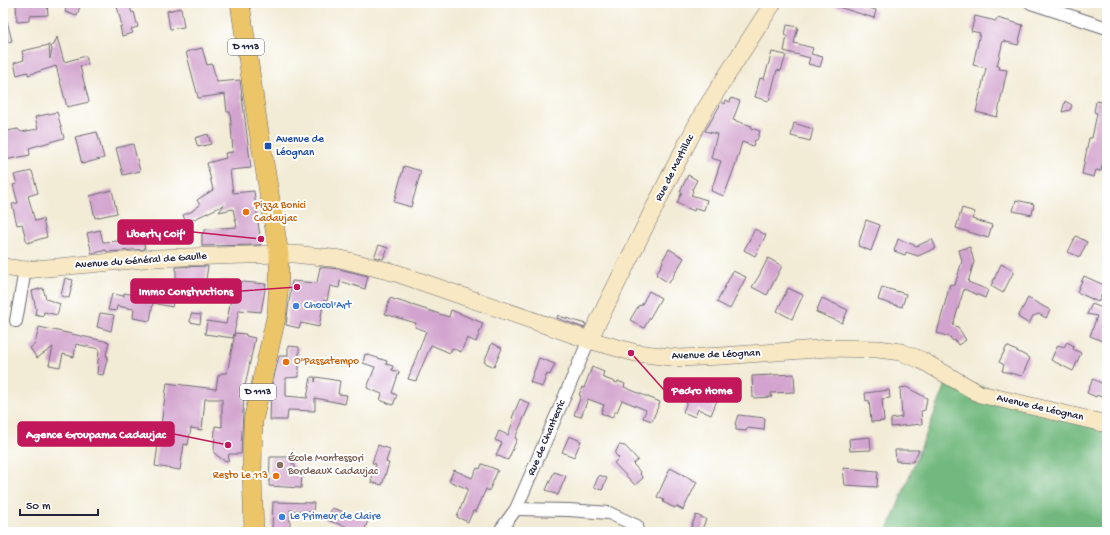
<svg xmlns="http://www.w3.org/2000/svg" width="1110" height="535" font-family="'Gochi Hand',sans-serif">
<rect width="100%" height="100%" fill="#fff"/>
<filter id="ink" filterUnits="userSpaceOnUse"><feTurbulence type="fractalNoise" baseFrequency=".025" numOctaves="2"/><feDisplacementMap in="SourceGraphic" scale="8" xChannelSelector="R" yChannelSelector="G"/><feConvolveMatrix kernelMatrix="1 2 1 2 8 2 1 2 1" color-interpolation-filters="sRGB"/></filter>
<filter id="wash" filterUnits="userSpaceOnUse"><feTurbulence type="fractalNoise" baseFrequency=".012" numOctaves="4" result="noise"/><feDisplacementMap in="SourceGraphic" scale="16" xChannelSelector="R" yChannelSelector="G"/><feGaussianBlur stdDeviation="0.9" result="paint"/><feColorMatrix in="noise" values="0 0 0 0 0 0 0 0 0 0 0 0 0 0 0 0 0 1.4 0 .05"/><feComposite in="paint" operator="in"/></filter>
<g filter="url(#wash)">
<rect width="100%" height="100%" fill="#f2ebd5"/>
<polygon fill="#73b97f" stroke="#4a6e5d" points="949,377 1107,424 1107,532 887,532"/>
<g id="blocks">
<g fill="#d2a3ce">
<polygon points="16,3 47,3 48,15 29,16 29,21 17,22"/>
<polygon points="68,3 81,3 77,16 65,12"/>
<polygon points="126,3 129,3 132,13 134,12 138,27 131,29 133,33 122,36 120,26 122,26 117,6"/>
<polygon points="833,3 860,3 859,5 876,10 874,18 832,5"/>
<polygon points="181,8 184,27 170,29 167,11"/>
<polygon points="975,16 996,21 997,18 1023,25 1018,45 1003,41 997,66 1000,66 999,69 1007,70 997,117 976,112 986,68 973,65 980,33 971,31"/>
<polygon points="6,17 12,41 3,43 3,18"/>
<polygon points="787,25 798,27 794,43 813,48 811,54 823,57 820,67 808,64 810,58 784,51 787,36 785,35"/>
<polygon points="57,37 64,62 86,56 88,64 80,66 89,102 67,107 56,66 28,75 28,72 17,75 14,63 24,60 22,51 49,45 50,59 52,50 51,46 54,45"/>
<polygon points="202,48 207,65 212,64 217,82 240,80 251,168 230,170 233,193 254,191 261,245 202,246 202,234 206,229 237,227 233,209 219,212 224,205 186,223 183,215 193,211 193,210 200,205 197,200 213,190 207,163 226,158 225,153 233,152 230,112 227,112 225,94 198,98 197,93 186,52"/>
<polygon points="772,52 786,55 781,71 777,70 769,101 755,97 760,78 764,79"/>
<polygon points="731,98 740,101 733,120 752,126 751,128 760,131 757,140 755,140 753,146 742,142 736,163 724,196 711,191 721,161 711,158 717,134 705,131 722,102 725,104 726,100 730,102"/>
<polygon points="1065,101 1072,105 1070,110 1062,112"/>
<polygon points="1096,101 1107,103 1107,142 1101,171 1096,170 1094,177 1082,174 1089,138 1092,138 1097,113 1094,112"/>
<polygon points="57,112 64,138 29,148 30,155 5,160 3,149 3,136 5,136 7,131 18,129 21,132 38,129 35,117"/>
<polygon points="794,123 813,129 810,141 791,136"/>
<polygon points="97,132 104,158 82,164 75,137"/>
<polygon points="208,134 211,144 198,147 195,138"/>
<polygon points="133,144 140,171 123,175 116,148"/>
<polygon points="404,166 421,171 411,207 394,202"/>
<polygon points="32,171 38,193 28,196 35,221 43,219 47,237 27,243 22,224 17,225 12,204 18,203 13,185 17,184 14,175"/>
<polygon points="688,175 697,180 692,190 693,191 691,195 707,200 704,210 695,208 694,211 677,203 682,192 680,192"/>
<polygon points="112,190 117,213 95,218 90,196"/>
<polygon points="1016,200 1034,204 1032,215 1013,211"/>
<polygon points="962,208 975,212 972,219 992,225 988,238 956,228"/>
<polygon points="866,220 880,225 871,251 858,246"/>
<polygon points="119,224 126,224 127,241 144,240 145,249 107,252 106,250 92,254 87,233 100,230 103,242 119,241"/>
<polygon points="755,229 766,235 755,256 744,250"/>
<polygon points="1076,236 1087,242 1080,257 1068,252"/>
<polygon points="898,239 917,246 932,239 936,248 918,256 906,252 905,255 894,251"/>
<polygon points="379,245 388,248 383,259 374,257"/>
<polygon points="970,247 974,262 968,282 988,290 985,298 964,289 953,325 958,327 966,340 958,345 955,340 953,341 950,337 937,333 950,284 955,285 962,261 959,250"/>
<polygon points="669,249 684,258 669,283 656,275 663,262 662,261"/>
<polygon points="768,258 782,266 767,295 752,287 759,276"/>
<polygon points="1001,264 1013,270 1013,273 1003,293 991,286"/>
<polygon points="208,266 203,299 195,298 197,288 176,287 176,267"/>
<polygon points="320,267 339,269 368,276 365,289 340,281 339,288 330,286 327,301 324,300 319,327 301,323 299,328 286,325 292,281 317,283"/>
<polygon points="733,271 746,277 730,309 717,302"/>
<polygon points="1084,276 1106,286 1098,302 1077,292"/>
<polygon points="65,278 73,280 69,298 61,296"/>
<polygon points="220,280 266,284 261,312 239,310 233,338 205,334 207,321 226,324 231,300 219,299"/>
<polygon points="882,287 906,294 902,307 878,300"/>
<polygon points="43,288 46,299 60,304 57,315 44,312 43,316 35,314 36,309 32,291"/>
<polygon points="788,288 803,295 792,319 777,311"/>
<polygon points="141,289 175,294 172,307 153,303 150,321 133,318 134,309 117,306 116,311 108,310 112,294 124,296 124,293 136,295 137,293 140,293"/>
<polygon points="649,291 661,298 644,328 630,320 639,305 641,306"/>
<polygon points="390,298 449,317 451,310 483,323 476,342 467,338 461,352 452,348 450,353 431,345 416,381 408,379 426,331 415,327 416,323 385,314"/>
<polygon points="822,298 848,310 842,323 816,312"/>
<polygon points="1028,298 1050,310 1046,318 1039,314 1033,316 1029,324 1018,317"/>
<polygon points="1092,304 1107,310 1107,343 1090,336 1097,316 1087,314"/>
<polygon points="100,313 114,315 111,331 97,327"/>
<polygon points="191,314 201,315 200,324 190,322"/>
<polygon points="558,315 562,317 586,324 584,328 557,318"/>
<polygon points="39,327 109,342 106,356 108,356 103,375 97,374 99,349 76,344 74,357 63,354 60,367 49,365 53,347 37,358 30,348 35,344"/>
<polygon points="235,333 246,334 246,336 255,338 244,391 241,454 229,454 228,461 223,460 214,453 215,426 222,427 222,399 205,399 202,430 191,428 188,445 184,444 180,470 155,466 167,383 216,389 218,376 222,373 227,373"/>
<polygon points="1067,342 1074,346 1073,349 1081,353 1073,371 1051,360 1058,345 1064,347"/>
<polygon points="492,343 502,348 494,367 484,362"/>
<polygon points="288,346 299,347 299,377 286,378 286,396 307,398 311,377 315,377 315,382 316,377 340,381 338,394 347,395 345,404 315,398 315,411 288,410 287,420 270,420 271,390 279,356 288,356"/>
<polygon points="1007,346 1030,358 1022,376 1002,371 1004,365 999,362"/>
<polygon points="365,354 387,361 386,364 393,366 392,370 399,372 392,393 397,395 393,405 380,400 382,394 367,388 375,367 363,363"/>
<polygon points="539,358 555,364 550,375 547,374 542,387 530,382"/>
<polygon points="592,367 604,372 602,377 617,383 618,381 625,384 624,387 660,402 652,421 643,418 646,410 622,400 617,412 615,412 612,418 601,413 604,405 588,399 581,417 574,415 581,396 579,395 582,387 584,388"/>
<polygon points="794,374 795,392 771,393 772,397 753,398 752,376"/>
<polygon points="1093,379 1107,386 1107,400 1097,395 1096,397 1087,393"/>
<polygon points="906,387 927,398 925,410 921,411 922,424 891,427 891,419 902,417 900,388"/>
<polygon points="889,390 890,398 882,399 884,421 871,422 869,400 866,401 865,393"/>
<polygon points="691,393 708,400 710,395 718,398 711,415 698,409 695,417 683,412"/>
<polygon points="520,399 530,404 515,438 517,439 508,460 496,455 502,443 495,440 499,431 508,435 514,419 512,418"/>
<polygon points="738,415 765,418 764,430 747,428 746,431 736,430 736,425 735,424"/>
<polygon points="569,436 581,441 574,457 562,452"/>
<polygon points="870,437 871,450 850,451 849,439"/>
<polygon points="378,445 390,449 386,462 389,463 382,485 371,482 376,464 372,463"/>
<polygon points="619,445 625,446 638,460 633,464 641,473 640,474 643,478 635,485 614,463 619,458 615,454"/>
<polygon points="895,450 919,450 913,462 896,461"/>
<polygon points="270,457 292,457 292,464 295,465 295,472 302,473 301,488 269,486"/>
<polygon points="482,464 498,470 489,491 486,489 476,512 473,511 468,522 457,517 468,489 449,481 454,470 472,478 477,468 480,469"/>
<polygon points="670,468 697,482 683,510 676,506 675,508 663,502 664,500 657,497"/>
<polygon points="843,468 878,471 877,487 845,485"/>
<polygon points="554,472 566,476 558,495 546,490"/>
<polygon points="599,475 607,478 602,490 594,487"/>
<polygon points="273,502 314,503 313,512 290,510 290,532 272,532"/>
<polygon points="332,508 368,520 364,532 352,532 353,529 327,520"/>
<polygon points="696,515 706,519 701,532 689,532"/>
</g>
</g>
</g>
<g filter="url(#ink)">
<use href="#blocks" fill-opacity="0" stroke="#6b6871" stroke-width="1"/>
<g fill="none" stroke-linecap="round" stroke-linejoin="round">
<defs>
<g id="street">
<polyline points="1031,3 1107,28"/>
<polyline points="16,321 25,270"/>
<polyline points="516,509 569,510 609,513 637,526"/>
<polyline points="499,532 516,509 589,340"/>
</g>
<g id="secondary">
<polyline points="3,267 25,270 155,258 279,254 294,254 341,259 396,273 589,340 636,353 679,358 722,356 830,348 878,349 901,352 921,360 980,394 1107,424"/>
<polyline points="589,340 670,176 704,111 773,3"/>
</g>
<polyline id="primary" points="240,3 257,120 279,254 279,277 277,313 253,421 252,475 254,532"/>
</defs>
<use href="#street" stroke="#6b6871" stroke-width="14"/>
<use href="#secondary" stroke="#6b6871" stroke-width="18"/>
<use href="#primary" stroke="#6b6871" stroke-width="20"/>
<use href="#street" stroke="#fff" stroke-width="12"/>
<use href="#secondary" stroke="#f8e8c3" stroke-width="17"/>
<use href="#primary" stroke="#edc569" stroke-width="19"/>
</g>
</g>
<rect fill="#1a4fb4" stroke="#fff" stroke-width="1.5" x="264" y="142" width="8" height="8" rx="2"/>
<g fill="#e8710a" stroke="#fff" stroke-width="1.5">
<circle cx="246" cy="212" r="4"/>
<circle cx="286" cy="362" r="4"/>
<circle cx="276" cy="476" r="4"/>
</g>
<g fill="#3f7fe0" stroke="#fff" stroke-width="1.5">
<circle cx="296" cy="306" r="4"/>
<circle cx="282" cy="517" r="4"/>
</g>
<circle fill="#8d6e63" stroke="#fff" stroke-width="1.5" cx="280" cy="465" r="4"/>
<g text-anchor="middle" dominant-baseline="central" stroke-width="4" stroke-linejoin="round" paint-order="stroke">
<g fill="#fff" stroke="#646476" stroke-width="1">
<rect x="228" y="39" width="36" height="16" rx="3"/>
<rect x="240" y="384" width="36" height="16" rx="3"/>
</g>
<g font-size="10" font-weight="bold" fill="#22223b">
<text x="246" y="47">D 1113</text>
<text x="258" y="392">D 1113</text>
</g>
<g font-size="11" fill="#164399" stroke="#fff" text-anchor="start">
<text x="276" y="140">Avenue de<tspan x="276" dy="13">Léognan</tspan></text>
</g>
<g font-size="11" fill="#22223b" stroke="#fff">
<text transform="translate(675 168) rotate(-63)">Rue de Martillac</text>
<text transform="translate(141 261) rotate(-4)">Avenue du Général de Gaulle</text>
<text transform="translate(716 355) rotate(-2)">Avenue de Léognan</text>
<text transform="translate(1040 408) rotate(13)">Avenue de Léognan</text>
<text transform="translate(547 438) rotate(-67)">Rue de Chantecric</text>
</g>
<g font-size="11" fill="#c56008" stroke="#fff" text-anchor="start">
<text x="254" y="206">Pizza Bonici<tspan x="254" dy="13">Cadaujac</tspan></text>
<text x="294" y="362">O'Passatempo</text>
<text x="268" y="476" text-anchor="end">Resto Le 113</text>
</g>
<g font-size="11" fill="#366cbe" stroke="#fff" text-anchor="start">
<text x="304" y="306">Chocol'Art</text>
<text x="290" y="517">Le Primeur de Claire</text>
</g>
<g font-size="11" fill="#785e54" stroke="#fff" text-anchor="start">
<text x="288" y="459">École Montessori<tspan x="288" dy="13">Bordeaux Cadaujac</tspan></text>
</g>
</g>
<path fill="none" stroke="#c2185b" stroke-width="1.5" d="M261 239L193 232M297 287L241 291M631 353L664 390M228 445L174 434"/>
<g fill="#c2185b" stroke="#fff" stroke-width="1.5">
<circle cx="261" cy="239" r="4"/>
<circle cx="297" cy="287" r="4"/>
<circle cx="631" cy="353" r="4"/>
<circle cx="228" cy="445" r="4"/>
</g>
<g fill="#c2185b" stroke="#c2185b" stroke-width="1.5">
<rect x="118" y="220" width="75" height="24" rx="4"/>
<rect x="131" y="279" width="110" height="24" rx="4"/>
<rect x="664" y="378" width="77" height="24" rx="4"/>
<rect x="18" y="422" width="156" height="24" rx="4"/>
</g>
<g font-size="12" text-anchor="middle" font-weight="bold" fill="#fff">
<text x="156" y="237">Liberty Coif'</text>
<text x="186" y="295">Immo Constructions</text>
<text x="702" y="394">Pedro Home</text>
<text x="96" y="438">Agence Groupama Cadaujac</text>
</g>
<rect width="1110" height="535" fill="none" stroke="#fff" stroke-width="16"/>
<path d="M20 509v6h78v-6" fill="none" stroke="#22223b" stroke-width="2"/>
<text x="26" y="509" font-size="12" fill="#22223b" stroke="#ffffff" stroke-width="3" paint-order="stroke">50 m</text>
</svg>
